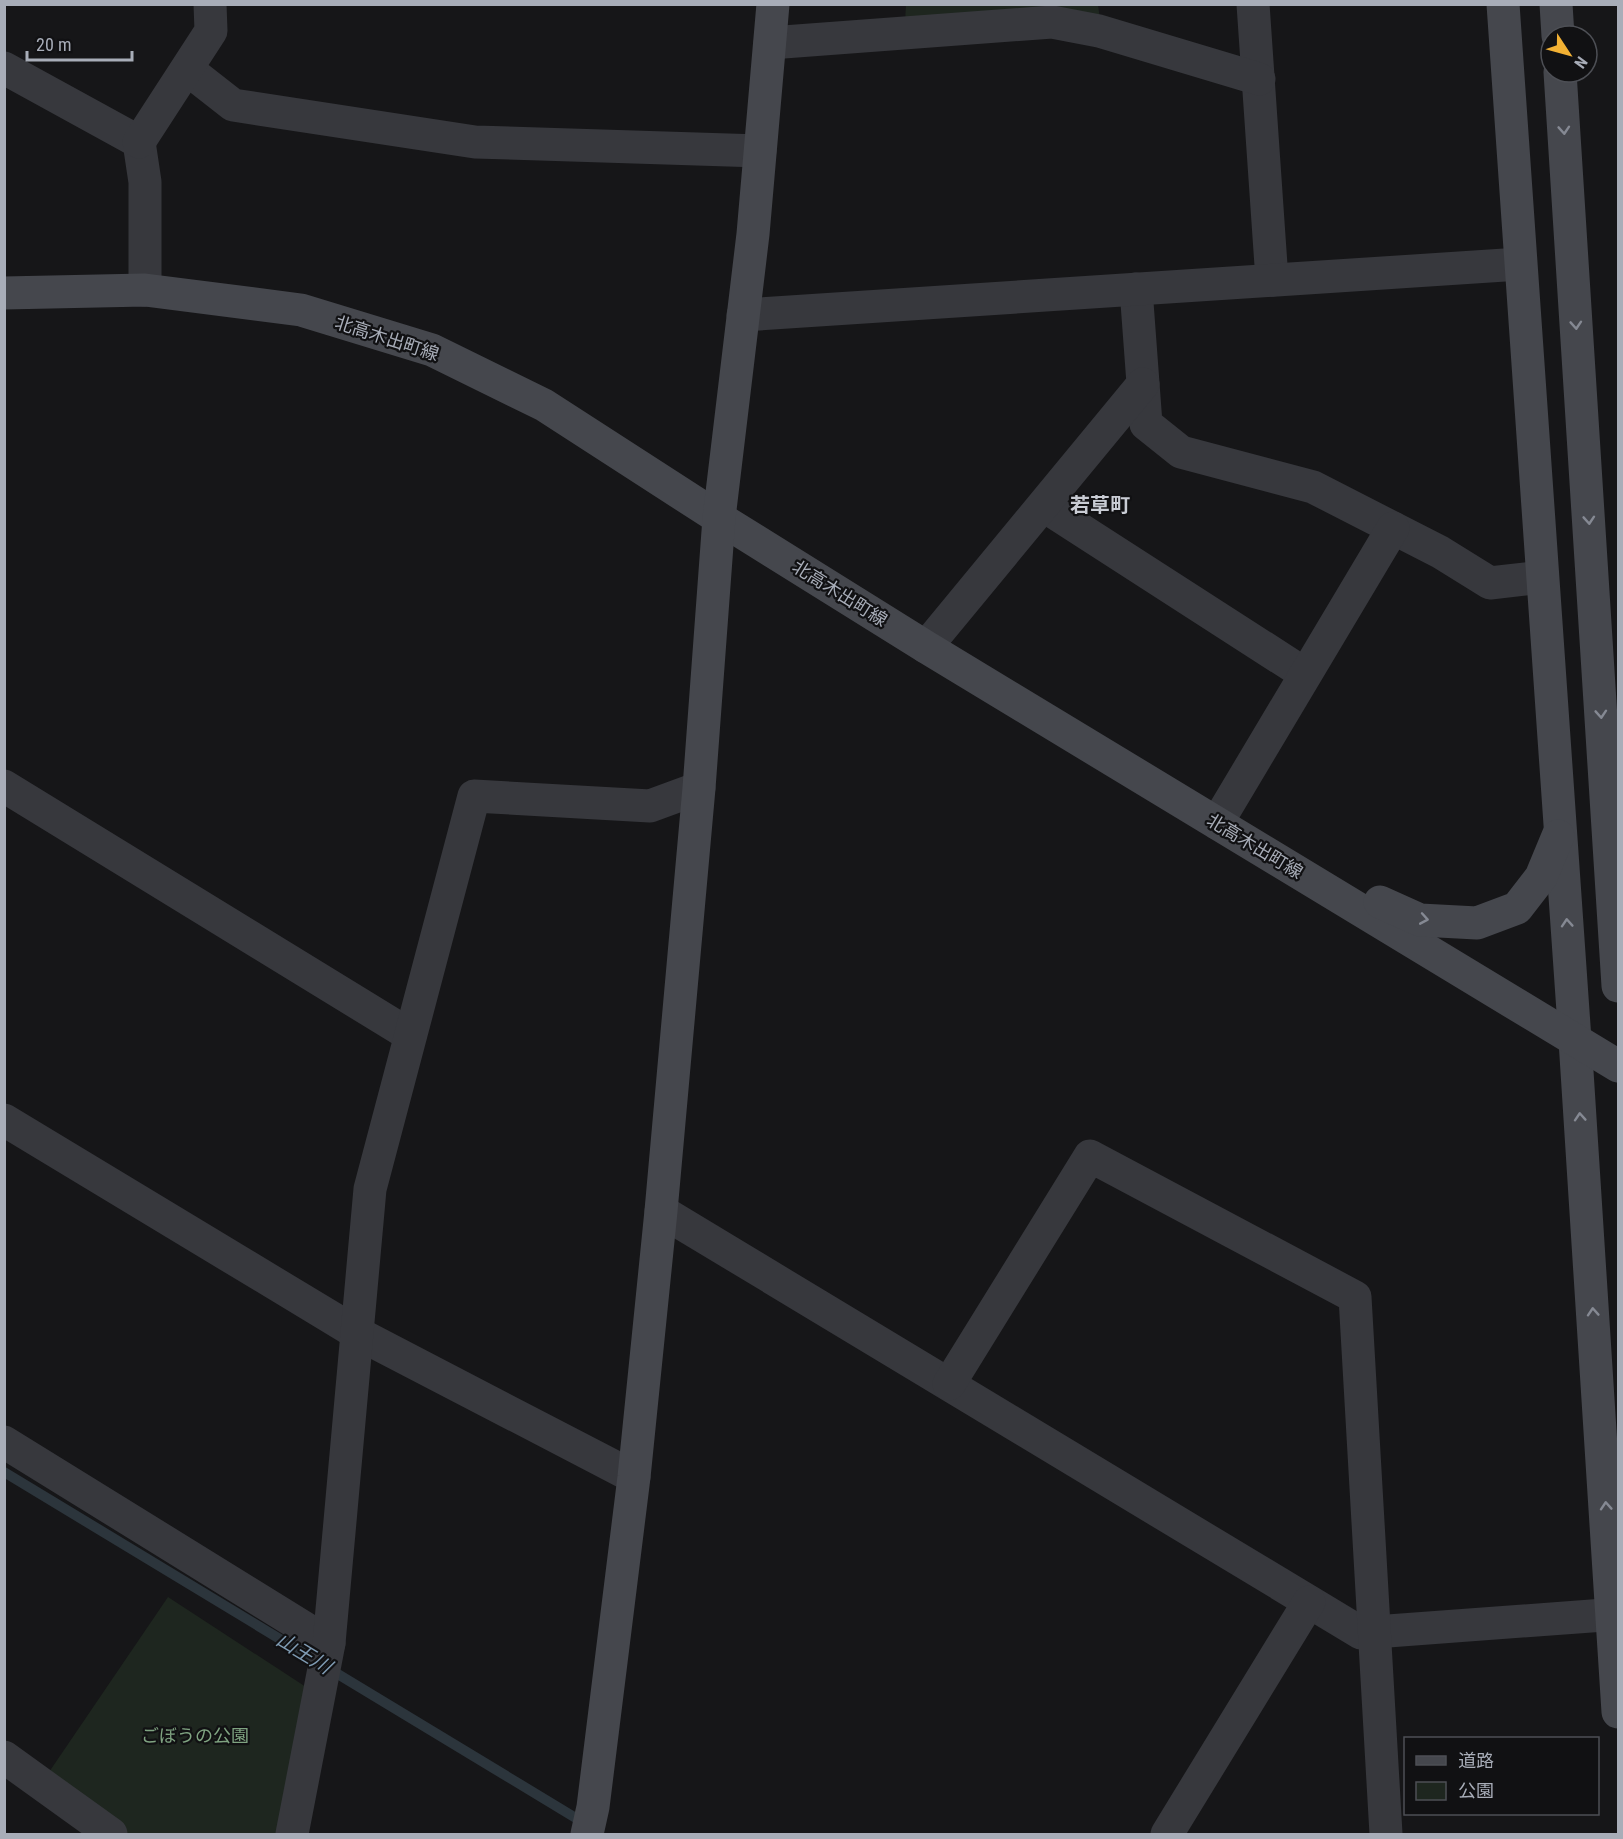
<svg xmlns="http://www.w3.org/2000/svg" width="1623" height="1839" font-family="'Roboto Condensed','Noto Sans JP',sans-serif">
<rect width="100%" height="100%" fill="#161618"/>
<g fill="#1e261f">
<polygon points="906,4 1098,5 1100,19 905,23"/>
<polygon points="168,1597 306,1687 279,1834 125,1834 45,1778"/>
</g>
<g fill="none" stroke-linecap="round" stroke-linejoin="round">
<polyline stroke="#2c353c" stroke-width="10" points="4,1472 584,1823"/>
<g stroke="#37383d" stroke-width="33">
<polyline points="1253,4 1272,280"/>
<polyline points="770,43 1052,22 1099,31 1259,79"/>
<polyline points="4,68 139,142 145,182 145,290"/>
<polyline points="187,69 233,105 475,142 760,151"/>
<polyline points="139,142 211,31 210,4"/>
<polyline points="1136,289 1146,424 1181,452 1313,487 1440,552 1490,583 1542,577"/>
<polyline points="743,315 1520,264"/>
<polyline points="1044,506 1305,674"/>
<polyline points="926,647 1143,384"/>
<polyline points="4,786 410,1035"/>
<polyline points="1217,823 1393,528"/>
<polyline points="4,1120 357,1333 634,1477"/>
<polyline points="661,1211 1361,1633 1618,1614"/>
<polyline points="949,1384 1090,1156 1355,1297 1386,1834"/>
<polyline points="4,1442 329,1643"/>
<polyline points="4,1757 111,1834"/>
<polyline points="292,1834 329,1643 370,1189 474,796 650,806 699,788"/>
<polyline points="1167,1834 1309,1602"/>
</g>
<g stroke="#45474d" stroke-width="33">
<polyline points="1503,4 1575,1040 1618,1712"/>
<polyline points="1556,4 1558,36"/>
<polyline points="1560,72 1618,986"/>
<polyline points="4,293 145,290 301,310 432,350 544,405 719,518 926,647 1618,1066"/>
<polyline points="1380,902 1420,920 1477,923 1517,908 1541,877 1558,836"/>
<polyline points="587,1834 593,1807 634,1477 661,1211 699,788 719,518 753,234 773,4"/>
</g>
</g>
<defs><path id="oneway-chevron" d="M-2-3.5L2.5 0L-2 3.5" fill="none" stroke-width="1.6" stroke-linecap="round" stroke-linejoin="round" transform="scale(1.5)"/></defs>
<g stroke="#858993">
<use href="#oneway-chevron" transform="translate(1564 130) rotate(86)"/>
<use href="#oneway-chevron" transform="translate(1576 325) rotate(86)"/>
<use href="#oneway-chevron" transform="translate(1589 520) rotate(86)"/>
<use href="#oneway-chevron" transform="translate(1601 714) rotate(86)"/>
<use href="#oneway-chevron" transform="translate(1424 919) rotate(10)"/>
<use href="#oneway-chevron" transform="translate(1567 923) rotate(-94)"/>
<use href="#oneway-chevron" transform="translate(1580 1117) rotate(-94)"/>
<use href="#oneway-chevron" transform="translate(1593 1312) rotate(-94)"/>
<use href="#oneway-chevron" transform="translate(1606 1506) rotate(-94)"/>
</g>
<g text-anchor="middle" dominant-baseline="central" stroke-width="4.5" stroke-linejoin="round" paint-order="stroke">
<g font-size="18" fill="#a8adb8" stroke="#111113">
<text transform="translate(387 338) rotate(18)">北高木出町線</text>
<text transform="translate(840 593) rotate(32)">北高木出町線</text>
<text transform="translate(1255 846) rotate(31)">北高木出町線</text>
</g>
<g font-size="18" fill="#7fa381" stroke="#111113">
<text x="195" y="1735">ごぼうの公園</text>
</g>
<g font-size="20" font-weight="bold" fill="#c9ccd4" stroke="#111113">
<text x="1100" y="505">若草町</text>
</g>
<g font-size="20" font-style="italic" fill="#7f9bb3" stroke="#111113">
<text transform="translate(304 1653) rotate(31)">山王川</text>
</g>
</g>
<rect width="1623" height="1839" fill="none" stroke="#a8adb8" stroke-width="12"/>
<rect x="1404" y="1737" width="195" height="78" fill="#111113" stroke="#4d4f55" stroke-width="1.5"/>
<rect x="1416" y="1756" width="30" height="9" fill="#45474d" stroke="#4d4f55" stroke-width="1.5"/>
<text x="1458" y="1767" font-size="18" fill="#a8adb8">道路</text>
<rect x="1416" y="1782" width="30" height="18" fill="#1e261f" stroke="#4d4f55" stroke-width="1.5"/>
<text x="1458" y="1797" font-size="18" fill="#a8adb8">公園</text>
<g transform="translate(1569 54) rotate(126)"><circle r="28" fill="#111113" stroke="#4d4f55" stroke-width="1.5"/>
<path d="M0-4.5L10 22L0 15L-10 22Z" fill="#f2b134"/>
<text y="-9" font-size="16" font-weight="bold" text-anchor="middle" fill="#a8adb8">N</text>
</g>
<path d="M27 51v9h105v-9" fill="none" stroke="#a8adb8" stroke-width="3"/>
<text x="36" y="51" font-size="18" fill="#a8adb8" stroke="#111113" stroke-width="4.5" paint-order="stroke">20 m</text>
</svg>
